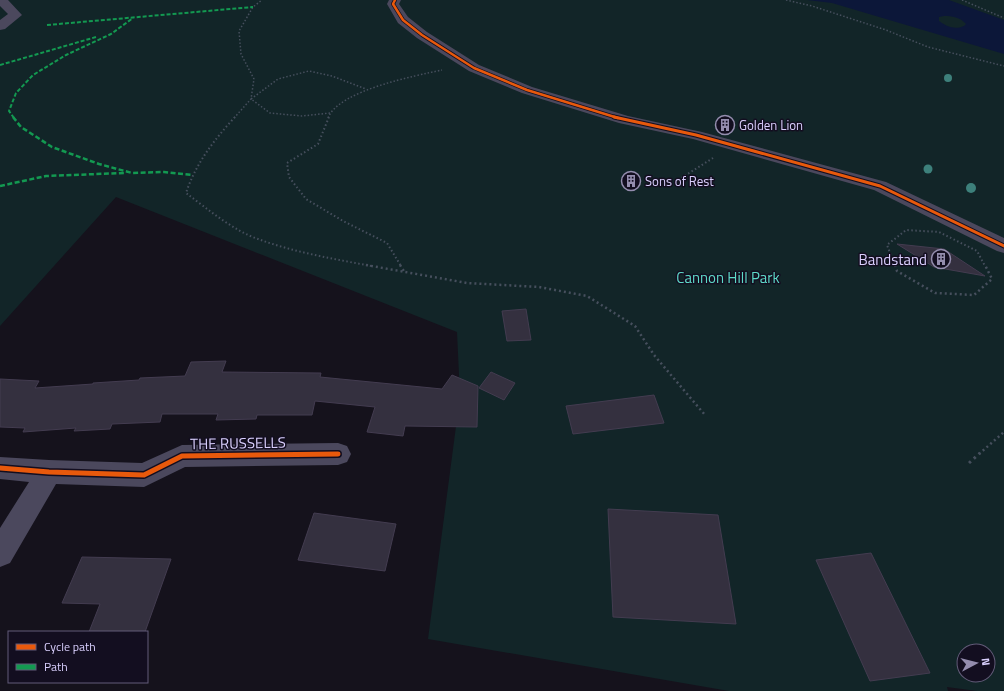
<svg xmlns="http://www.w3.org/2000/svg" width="1004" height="691" font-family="'Titillium Web',sans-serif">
<rect width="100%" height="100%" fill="#15121c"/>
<path fill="#122528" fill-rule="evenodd" d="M0 0H1004V691H977L947 687 948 691H729L428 639 460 396 457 332 116 197 0 326ZM964 651H988V675H964Z"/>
<path fill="#0c1739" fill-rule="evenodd" d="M807 0H949L1004 20V54L832 3ZM944 16C952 16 960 17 966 24L964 26C955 30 947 27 939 21V17Z"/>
<g fill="#34303f" stroke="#433c50">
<polygon points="897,244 944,249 985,276 934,267"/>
<polygon points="526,309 531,340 507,341 502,311"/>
<polygon points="226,361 222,372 321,373 320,377 442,389 452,375 478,386 477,427 405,426 403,436 367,432 375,407 315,401 312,415 257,415 256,419 216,420 218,414 162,414 160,422 112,424 110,429 74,431 76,428 23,432 25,428 0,427 0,379 39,381 35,388 93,384 93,383 139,380 140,378 185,376 191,362"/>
<polygon points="491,372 515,383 504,400 479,388"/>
<polygon points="654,395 664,423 573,434 566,406"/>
<polygon points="608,509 718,515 736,624 613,617"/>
<polygon points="314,513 396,524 385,571 298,560"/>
<polygon points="871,553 930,673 870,681 816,560"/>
<polygon points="82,557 171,559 145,632 89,632 100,604 62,603"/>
</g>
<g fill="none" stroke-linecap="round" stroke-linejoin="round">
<g stroke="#464f5d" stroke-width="1.5" stroke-dasharray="1.5 2" stroke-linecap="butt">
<polyline points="786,0 812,6 886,30 928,47 1004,66"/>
<polyline points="962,0 1004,18"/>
<polyline points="330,113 302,116 270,113 251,99 278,79 309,71 332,76 366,89"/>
<polyline points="234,118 251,99 254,79 241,54 239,31 253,7 262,0"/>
<path d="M328 118C339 90 415 76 442 70"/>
</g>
<g stroke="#464f5d" stroke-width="2" stroke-dasharray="1.5 2.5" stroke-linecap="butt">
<path d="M235 117C214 140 196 163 186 193 206 208 234 231 258 239 293 252 334 259 371 266"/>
<polyline points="329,117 318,144 287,163 289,177 306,199 343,221 387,243 401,266"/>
<polyline points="678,180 713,158"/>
<polyline points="895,266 887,245 906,230 939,232 977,251 985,266"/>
</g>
<g stroke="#464f5d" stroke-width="2.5" stroke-dasharray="2 3" stroke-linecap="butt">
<polyline points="366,265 467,283 539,287 587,296 635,326 654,355 705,415"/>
<polyline points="400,265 405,273"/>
<polyline points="895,265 897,271 935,293 974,295 992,279 985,265"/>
<polyline points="979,454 1004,432"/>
</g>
<polyline stroke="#464f5d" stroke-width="3" stroke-dasharray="2.5 4" stroke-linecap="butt" points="969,463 980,453"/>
<g fill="#4b485d" fill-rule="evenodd">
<polygon points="0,0 8,0 22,15 5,29 0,30 0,20 8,14 0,6"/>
<polygon points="389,0 401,0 399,4 408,17 427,32 479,65 532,87 628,116 702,132 886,182 1004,238 1004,253 997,251 874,190 693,139 619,123 522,93 469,71 417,38 398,23 387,4"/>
<polygon points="338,443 347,446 351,454 347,462 338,465 185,467 144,487 56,484 10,563 0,567 0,528 29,482 0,479 0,457 49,460 142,463 182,445"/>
</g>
<g stroke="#139951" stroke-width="2" stroke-dasharray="4 2" stroke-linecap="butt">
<polyline points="47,25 253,7"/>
<polyline points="0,65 96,37"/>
<polyline points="14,118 9,111 16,93 33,75 66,55 111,34 133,18"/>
</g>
<g stroke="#139951" stroke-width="2.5" stroke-dasharray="5 2.5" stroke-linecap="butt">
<polyline points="13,117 21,127 52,147 99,164 132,173 164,172 192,175"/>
<polyline points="0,186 46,176 124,173"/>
</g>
<defs>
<polyline id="cycleway-far2" points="395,0 393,4 403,20 422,35 474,68 527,90 618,118"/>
<polyline id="cycleway-far1" points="614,117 696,135 880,186 1004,246"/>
<polyline id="cycleway" points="0,468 49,472 144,475 182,456 338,454"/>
</defs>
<use href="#cycleway-far2" stroke="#130e20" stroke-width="4"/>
<use href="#cycleway-far1" stroke="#130e20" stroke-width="5"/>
<use href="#cycleway" stroke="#130e20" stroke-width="8"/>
<use href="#cycleway-far2" stroke="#e8590c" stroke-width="2.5"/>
<use href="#cycleway-far1" stroke="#e8590c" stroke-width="3"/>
<use href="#cycleway" stroke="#e8590c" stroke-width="5"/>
</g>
<g fill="#3d807b">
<circle cx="948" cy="78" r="4"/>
<circle cx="928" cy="169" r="4.5"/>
<circle cx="971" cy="188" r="5"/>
</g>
<defs>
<symbol id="building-ring" viewBox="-11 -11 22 22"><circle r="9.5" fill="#130e20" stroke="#948dae" stroke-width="1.5"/><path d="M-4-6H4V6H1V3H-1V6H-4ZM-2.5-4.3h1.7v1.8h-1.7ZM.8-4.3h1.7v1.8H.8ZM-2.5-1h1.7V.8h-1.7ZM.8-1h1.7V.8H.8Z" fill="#948dae"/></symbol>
</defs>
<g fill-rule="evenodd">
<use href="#building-ring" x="714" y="114" width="22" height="22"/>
<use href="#building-ring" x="620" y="170" width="22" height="22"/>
<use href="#building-ring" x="930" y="248" width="22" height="22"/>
</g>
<g text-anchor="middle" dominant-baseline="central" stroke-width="3" stroke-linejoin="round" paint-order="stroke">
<g font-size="13" fill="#d9cffd" stroke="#130e20" text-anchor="start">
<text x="739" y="125">Golden Lion</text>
<text x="645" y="181">Sons of Rest</text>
</g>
<g font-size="15" fill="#d9cffd" stroke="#130e20" text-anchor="end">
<text x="927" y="259">Bandstand</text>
</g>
<g font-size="15" fill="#5edac9" stroke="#130e20">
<text x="728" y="277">Cannon Hill Park</text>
</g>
<g font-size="15" fill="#d9cffd" stroke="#130e20">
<text transform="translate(238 443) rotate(-1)">THE RUSSELLS</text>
</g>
</g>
<rect x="8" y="631" width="140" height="52" fill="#130e20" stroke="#625b78"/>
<rect x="16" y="644" width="20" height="6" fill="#e8590c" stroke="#625b78"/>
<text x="44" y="651" font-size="12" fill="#d9cffd">Cycle path</text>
<rect x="16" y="664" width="20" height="6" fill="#139951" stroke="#625b78"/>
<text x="44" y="671" font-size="12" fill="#d9cffd">Path</text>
<g transform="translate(976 663) rotate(83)"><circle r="19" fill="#130e20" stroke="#625b78"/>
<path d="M0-3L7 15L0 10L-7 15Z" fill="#948dae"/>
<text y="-6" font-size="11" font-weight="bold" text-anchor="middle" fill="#d9cffd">N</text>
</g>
</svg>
